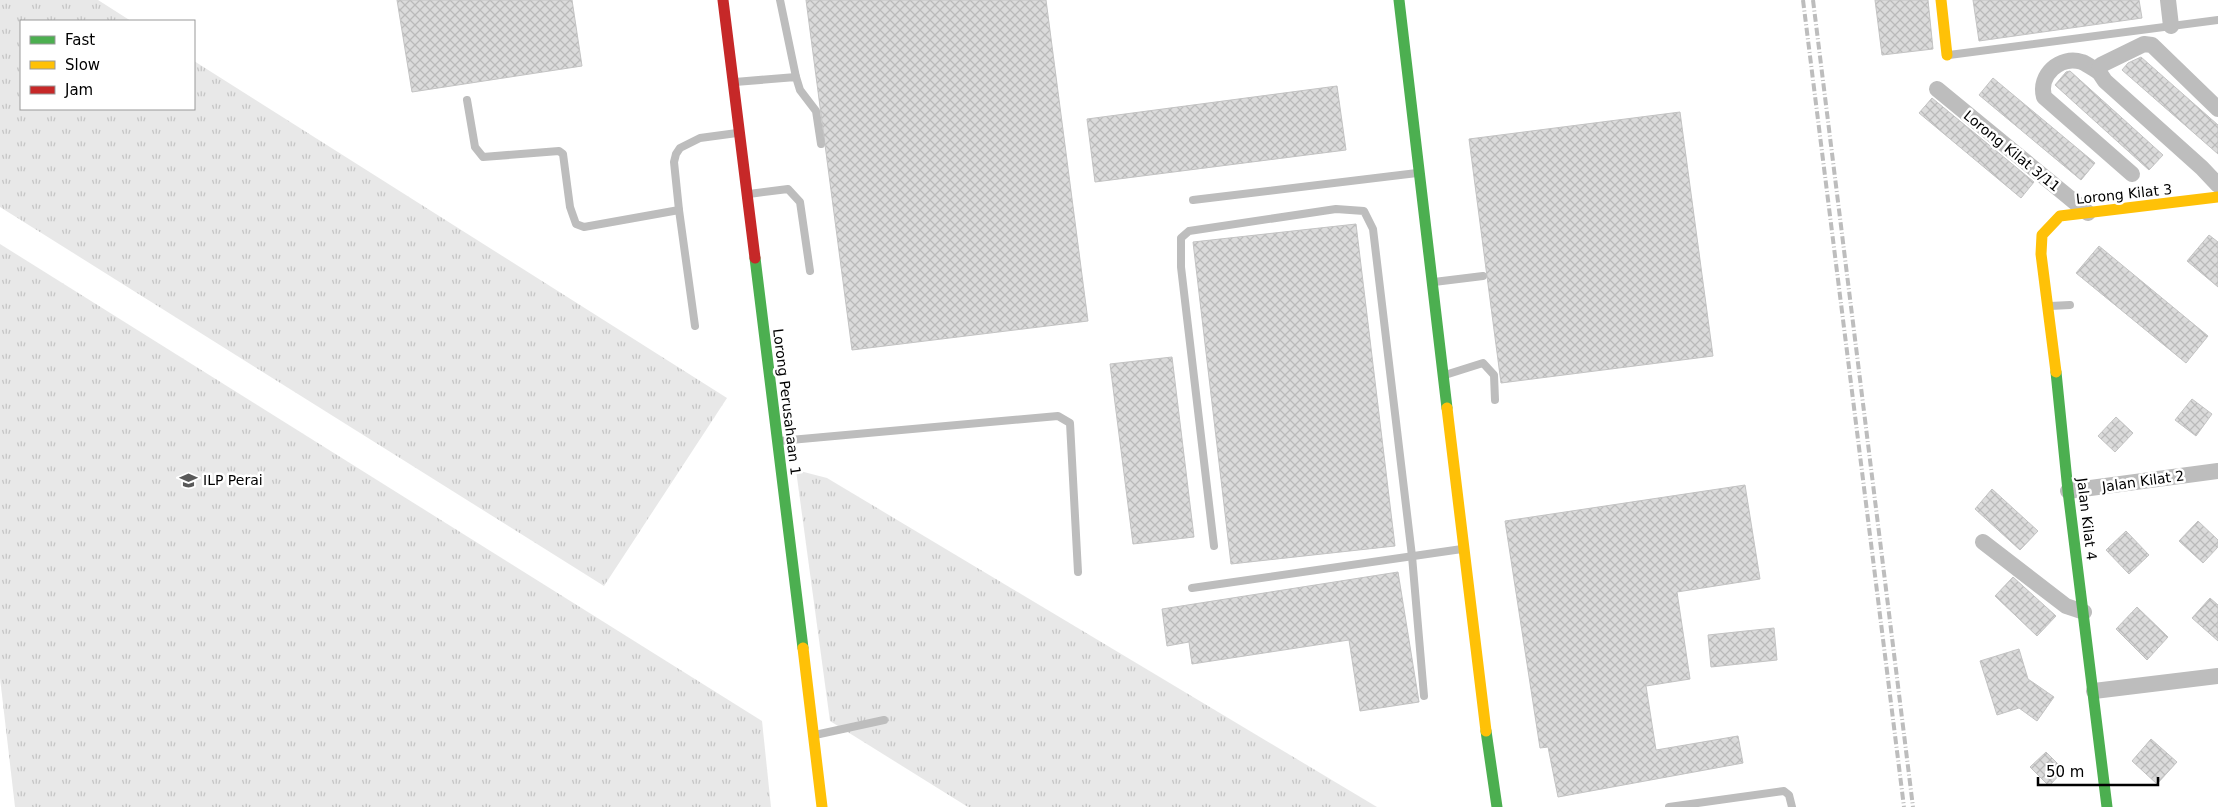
<svg xmlns="http://www.w3.org/2000/svg" width="2218" height="807" font-family="'DejaVu Sans',sans-serif">
<defs>
<pattern id="grass-tufts" width="24" height="20" patternUnits="userSpaceOnUse" patternTransform="scale(1.25)"><rect width="24" height="20" fill="#e8e8e8"/><path d="M3 7l-1-3M5 7V3M7 7l1-3M15 17l-1-3M17 17v-4M19 17l1-3" fill="none" stroke="#c5c5c5"/></pattern>
<pattern id="building-cross-hatch" width="8" height="8" patternUnits="userSpaceOnUse" patternTransform="scale(1.25)"><rect width="8" height="8" fill="#dbdbdb"/><path d="M0 0l8 8M0 8l8-8" fill="none" stroke="#bababa"/></pattern>
</defs>
<rect width="100%" height="100%" fill="#fff"/>
<g fill="url(#grass-tufts)">
<polygon points="0,0 98,0 131,21 21,21 21,109 194,109 194,61 727,398 604,586 0,207"/>
<polygon points="0,244 762,721 771,807 15,807 0,678"/>
<polygon points="796,470 827,478 1377,807 968,807 830,721"/>
</g>
<g fill="url(#building-cross-hatch)" stroke="#c3c3c3">
<polygon points="397,0 572,0 582,66 412,92"/>
<polygon points="806,0 1046,0 1088,321 852,350"/>
<polygon points="1875,0 1928,0 1933,49 1882,55"/>
<polygon points="1973,0 2139,0 2142,18 1979,41"/>
<polygon points="2141,57 2218,125 2218,154 2122,70 2128,63"/>
<polygon points="2070,71 2163,155 2149,170 2055,85 2066,72"/>
<polygon points="1993,78 2095,163 2081,180 1979,95"/>
<polygon points="1337,86 1346,150 1095,182 1087,119"/>
<polygon points="1932,98 2034,182 2021,198 1919,113"/>
<polygon points="1680,112 1713,356 1501,383 1469,139"/>
<polygon points="1356,224 1395,546 1231,564 1193,242"/>
<polygon points="2209,235 2218,242 2218,287 2187,261"/>
<polygon points="2099,246 2208,336 2186,363 2076,273"/>
<polygon points="1172,357 1194,537 1133,544 1110,364"/>
<polygon points="2192,399 2212,414 2196,436 2175,420"/>
<polygon points="2116,417 2133,433 2115,452 2098,436"/>
<polygon points="1745,485 1760,579 1677,592 1690,679 1646,686 1656,750 1738,736 1743,763 1558,797 1548,747 1540,748 1505,521"/>
<polygon points="1992,489 2038,531 2020,550 1975,509"/>
<polygon points="2198,521 2218,540 2218,547 2203,563 2179,541"/>
<polygon points="2126,531 2149,555 2129,574 2106,550"/>
<polygon points="1398,572 1419,702 1360,711 1349,640 1192,664 1189,642 1167,646 1162,609"/>
<polygon points="2013,577 2056,616 2037,636 1995,596"/>
<polygon points="2210,598 2218,605 2218,641 2192,618"/>
<polygon points="2137,607 2168,637 2147,660 2116,629"/>
<polygon points="1774,628 1777,660 1711,667 1708,635"/>
<polygon points="2019,649 2028,679 2054,697 2037,721 2019,708 1997,715 1980,661"/>
<polygon points="2151,739 2177,762 2157,784 2132,761"/>
<polygon points="2046,752 2064,770 2049,786 2030,767"/>
</g>
<g fill="none" stroke-linecap="round" stroke-linejoin="round">
<g stroke="#bdbdbd" stroke-width="8">
<polyline points="780,0 796,77"/>
<polyline points="1949,55 2218,20"/>
<polyline points="735,82 796,77 800,90 816,111 821,144"/>
<polyline points="467,100 475,147 483,157 559,151 563,154 570,207 576,224 584,227 679,210"/>
<polyline points="749,194 788,189 800,202 810,271"/>
<polyline points="1193,200 1417,173"/>
<polyline points="1434,282 1483,276"/>
<polyline points="2050,306 2070,305"/>
<polyline points="695,326 679,210 674,162 676,154 680,148 700,138 737,133"/>
<polyline points="1445,375 1483,363 1494,375 1495,400"/>
<polyline points="779,441 1058,416 1070,423 1078,572"/>
<polyline points="1214,546 1181,267 1181,238 1189,231 1336,209 1364,211 1373,229 1412,556 1424,696"/>
<polyline points="1192,588 1462,549"/>
<polyline points="815,735 884,720"/>
<polyline points="1669,807 1784,791 1789,795 1792,807"/>
</g>
<g stroke="#bdbdbd" stroke-width="16">
<polyline points="2168,0 2171,26"/>
<path d="M2099 72C2094 69 2087 64 2082 62 2060 55 2038 75 2044 97L2132 174"/>
<polyline points="1937,89 2088,213"/>
<polyline points="2218,109 2152,45 2144,44 2101,65 2099,72 2105,81 2202,168 2218,185"/>
<polyline points="2068,491 2218,471"/>
<polyline points="1983,542 2066,606 2084,612"/>
<polyline points="2094,691 2218,676"/>
</g>
<g stroke="#4caf50" stroke-width="11">
<polyline points="1399,0 1447,408"/>
<polyline points="755,258 803,648"/>
<polyline points="2056,372 2068,491 2107,807"/>
<polyline points="1486,731 1497,807"/>
</g>
<g stroke="#ffc107" stroke-width="11">
<polyline points="1941,0 1947,55"/>
<polyline points="2056,372 2041,254 2042,235 2060,216 2218,197"/>
<polyline points="1447,408 1486,731"/>
<polyline points="803,648 822,807"/>
</g>
<polyline stroke="#c62828" stroke-width="11" points="723,0 755,258"/>
<g stroke="#bdbdbd" stroke-width="4" stroke-dasharray="8 2.5 1 2.5" stroke-linecap="butt">
<polyline points="1803,0 1904,807"/>
<polyline points="1813,0 1913,807"/>
</g>
</g>
<defs>
<symbol id="university-bare" viewBox="-9 -9 18 18"><path d="M0-5L7-2L0 1L-7-2ZM-4 1L0 2.5L4 1V4Q0 6-4 4Z" fill="#595959" stroke="#fff" stroke-width="2.5" paint-order="stroke"/></symbol>
</defs>
<g fill-rule="evenodd">
<use href="#university-bare" x="176" y="468" width="25" height="25"/>
</g>
<g text-anchor="middle" dominant-baseline="central" stroke-width="5" stroke-linejoin="round" paint-order="stroke">
<g font-size="14" fill="#000" stroke="#fff">
<text transform="translate(2012 151) rotate(39)">Lorong Kilat 3/11</text>
<text transform="translate(2124 194) rotate(-6)">Lorong Kilat 3</text>
<text transform="translate(787 402) rotate(83)">Lorong Perusahaan 1</text>
<text transform="translate(2143 481) rotate(-8)">Jalan Kilat 2</text>
<text transform="translate(2087 519) rotate(83)">Jalan Kilat 4</text>
</g>
<g font-size="14" fill="#000" stroke="#fff" text-anchor="start">
<text x="203" y="480">ILP Perai</text>
</g>
</g>
<rect x="20" y="20" width="175" height="90" fill="#ffffff" stroke="#999999"/>
<rect x="30" y="36" width="25" height="8" fill="#4caf50" stroke="#999999"/>
<text x="65" y="45" font-size="15" fill="#000000">Fast</text>
<rect x="30" y="61" width="25" height="8" fill="#ffc107" stroke="#999999"/>
<text x="65" y="70" font-size="15" fill="#000000">Slow</text>
<rect x="30" y="86" width="25" height="8" fill="#c62828" stroke="#999999"/>
<text x="65" y="95" font-size="15" fill="#000000">Jam</text>
<path d="M2038 777v8h120v-8" fill="none" stroke="#000000" stroke-width="2.5"/>
<text x="2046" y="777" font-size="15" fill="#000000" stroke="#ffffff" stroke-width="4" paint-order="stroke">50 m</text>
</svg>
